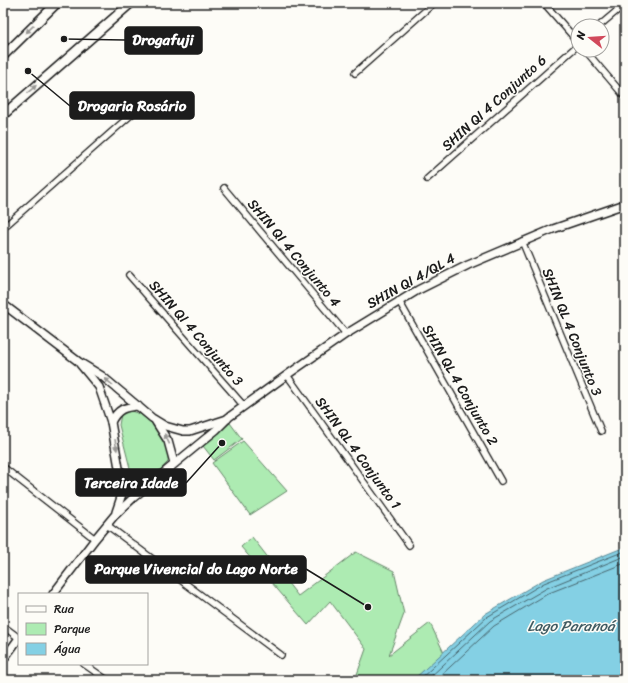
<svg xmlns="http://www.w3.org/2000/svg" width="628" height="683" font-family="Sriracha,sans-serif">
<rect width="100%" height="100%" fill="#fdfcf7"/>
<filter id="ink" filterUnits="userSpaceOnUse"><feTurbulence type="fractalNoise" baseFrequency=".025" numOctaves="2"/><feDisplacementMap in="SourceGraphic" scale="8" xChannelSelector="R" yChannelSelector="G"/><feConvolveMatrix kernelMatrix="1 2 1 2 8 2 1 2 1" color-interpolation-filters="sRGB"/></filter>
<g filter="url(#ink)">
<g fill="#adebb2" stroke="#648467">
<polygon points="128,410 140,414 154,425 169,449 168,462 151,479 139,477 131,472 119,425 121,414"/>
<polygon points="230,423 242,439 214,460 203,446"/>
<polygon points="243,441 287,491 250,515 212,463"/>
<polygon points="252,537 298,596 356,552 394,571 404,614 389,655 430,623 444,653 413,680 355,680 366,649 330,601 308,625 241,547"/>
</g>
<polygon fill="#84d0e4" stroke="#5a8894" points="625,547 625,680 413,680 485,614 543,580"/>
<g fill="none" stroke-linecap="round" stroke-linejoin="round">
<g stroke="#46646c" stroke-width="1">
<polyline points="419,680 487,617 544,583 625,551"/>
<polyline points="427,680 490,621 547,588 625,556"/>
<polyline points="436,680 494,626 549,593 625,563"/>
</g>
<defs>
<g id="minor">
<polyline points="544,3 578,42"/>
<polyline points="599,26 625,4"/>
<polyline points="585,50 625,97"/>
<polyline points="355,73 434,3"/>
<polyline points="427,179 578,45"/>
<polyline points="224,188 346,334"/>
<polyline points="3,228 149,99"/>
<polyline points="522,241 601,431"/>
<polyline points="129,275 244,406"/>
<polyline points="399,301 501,481"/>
<polyline points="287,375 409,545"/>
<polyline points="3,467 95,539"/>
<polyline points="107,525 281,655"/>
<polyline points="3,626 19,638"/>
<polyline points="84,664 107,680"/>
</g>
<g id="tertiary">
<polyline points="3,304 79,362 102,376 152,418 165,426 183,431 190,431 227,419"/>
<polyline points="80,364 99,387 111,422 123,491 116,512"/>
<path d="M111 422C118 409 124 407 138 406"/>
<polyline points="156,422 168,441 174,463"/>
<path d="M122 472C129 484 136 487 149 485"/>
<polyline points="53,594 95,539 114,516 133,498 216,430 229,417 287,375 346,334 418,290 468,265 553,229 625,204"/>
<polyline points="3,660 19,638"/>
</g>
<g id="secondary">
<polyline points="3,56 57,3"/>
<polyline points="3,115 131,3"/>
</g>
</defs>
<use href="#minor" stroke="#1c1c1c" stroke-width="8"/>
<use href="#tertiary" stroke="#1c1c1c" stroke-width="10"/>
<use href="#secondary" stroke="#1c1c1c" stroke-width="11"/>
<use href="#minor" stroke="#fdfcf7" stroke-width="5.5"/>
<use href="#tertiary" stroke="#fdfcf7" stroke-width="7"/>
<use href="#secondary" stroke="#fdfcf7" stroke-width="8"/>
</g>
<defs><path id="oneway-solid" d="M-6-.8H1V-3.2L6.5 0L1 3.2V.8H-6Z"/></defs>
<g fill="#989794">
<use href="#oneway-solid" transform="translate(30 29) rotate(136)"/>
<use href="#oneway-solid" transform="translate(32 89) rotate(-41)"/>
<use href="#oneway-solid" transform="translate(109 382) rotate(-140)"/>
<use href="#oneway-solid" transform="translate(167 439) rotate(-115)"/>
<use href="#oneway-solid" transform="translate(116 445) rotate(80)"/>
</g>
</g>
<g text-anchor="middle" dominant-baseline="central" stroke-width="3" stroke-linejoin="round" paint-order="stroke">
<g font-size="14" fill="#1c1c1c" stroke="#fdfcf7">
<text transform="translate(494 103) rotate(-42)">SHIN QI 4 Conjunto 6</text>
<text transform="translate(294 253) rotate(50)">SHIN QI 4 Conjunto 4</text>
<text transform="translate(411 281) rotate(-29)">SHIN QI 4/QL 4</text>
<text transform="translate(572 332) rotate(68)">SHIN QL 4 Conjunto 3</text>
<text transform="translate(196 333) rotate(49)">SHIN QI 4 Conjunto 3</text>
<text transform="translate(460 385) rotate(60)">SHIN QL 4 Conjunto 2</text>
<text transform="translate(358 453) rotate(54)">SHIN QL 4 Conjunto 1</text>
</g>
<g font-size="15" font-style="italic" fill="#405b62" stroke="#fdfcf7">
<text x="571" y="626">Lago Paranoá</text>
</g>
</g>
<path fill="none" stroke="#1c1c1c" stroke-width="1.5" d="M64 39L125 40M28 71L70 106M222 443L186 483M368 607L306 569"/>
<g fill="#1c1c1c" stroke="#fdfcf7" stroke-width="1.5">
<circle cx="64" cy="39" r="4"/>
<circle cx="28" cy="71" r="4"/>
<circle cx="222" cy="443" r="4"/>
<circle cx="368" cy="607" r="4"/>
</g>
<g fill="#1c1c1c" stroke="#1c1c1c" stroke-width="1.5">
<rect x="125" y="27" width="77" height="27" rx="4"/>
<rect x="70" y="92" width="124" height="27" rx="4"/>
<rect x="76" y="469" width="110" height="27" rx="4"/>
<rect x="86" y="556" width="220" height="27" rx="4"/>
</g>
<g font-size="15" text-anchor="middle" font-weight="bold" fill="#fff">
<text x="163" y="45">Drogafuji</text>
<text x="132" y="111">Drogaria Rosário</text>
<text x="131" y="488">Terceira Idade</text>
<text x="196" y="574">Parque Vivencial do Lago Norte</text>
</g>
<rect width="628" height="683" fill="none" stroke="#fdfcf7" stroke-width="16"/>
<rect x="8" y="8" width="612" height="667" fill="none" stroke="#1c1c1c" stroke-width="1.5" filter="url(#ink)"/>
<rect x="18" y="593" width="130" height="72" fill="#fdfcf7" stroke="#a3a29f"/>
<rect x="26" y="606" width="20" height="6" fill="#fdfcf7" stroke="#a3a29f"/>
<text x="54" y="613" font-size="12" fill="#1c1c1c">Rua</text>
<rect x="26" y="623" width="20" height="12" fill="#adebb2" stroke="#a3a29f"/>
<text x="54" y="633" font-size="12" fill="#1c1c1c">Parque</text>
<rect x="26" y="643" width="20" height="12" fill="#84d0e4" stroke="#a3a29f"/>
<text x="54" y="653" font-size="12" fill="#1c1c1c">Água</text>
<g transform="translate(590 38) rotate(287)"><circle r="19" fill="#fdfcf7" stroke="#a3a29f"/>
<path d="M0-3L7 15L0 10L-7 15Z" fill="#d1495b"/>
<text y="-6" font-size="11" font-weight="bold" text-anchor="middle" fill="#1c1c1c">N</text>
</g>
</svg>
